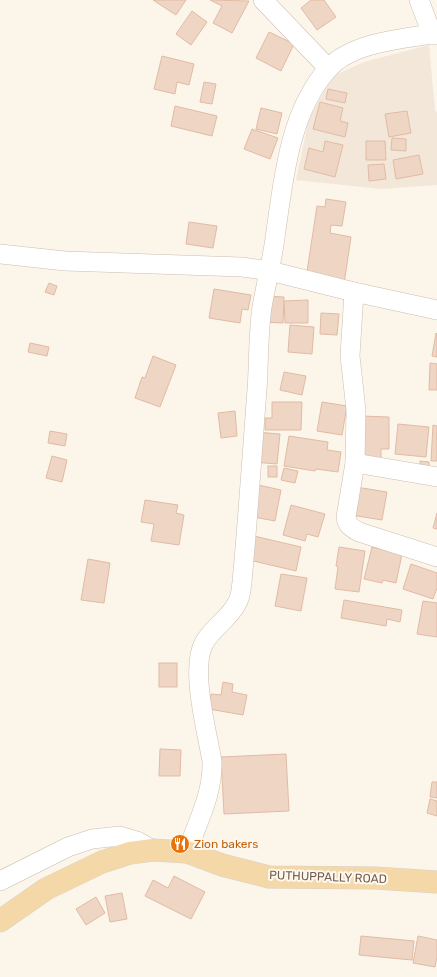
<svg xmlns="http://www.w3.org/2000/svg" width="437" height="977" font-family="Rubik,sans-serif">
<rect width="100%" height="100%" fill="#fbf5ea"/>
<polygon fill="#f3e7d9" points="429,45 435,111 437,112 437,185 381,189 296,180 309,118 333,76 364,62"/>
<g fill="#efd5c3" stroke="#e1bba4">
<polygon points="153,0 186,0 176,15"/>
<polygon points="210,0 249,1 232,33 213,23 222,6"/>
<polygon points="311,0 324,0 336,17 317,30 301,8"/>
<polygon points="192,11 207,22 191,45 176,34"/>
<polygon points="269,32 294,44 281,71 256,58"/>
<polygon points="162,56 194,64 189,85 177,82 175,94 154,89"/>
<polygon points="204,82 216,84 212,104 200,102"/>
<polygon points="328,89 347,93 345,103 326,99"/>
<polygon points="320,102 343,108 340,121 348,123 345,137 313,129"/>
<polygon points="175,106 217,116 212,136 171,126"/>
<polygon points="261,108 282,113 277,134 256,129"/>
<polygon points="407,111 411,133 389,137 385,114"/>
<polygon points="252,129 278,138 270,159 244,149"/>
<polygon points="392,138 406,139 406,151 391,150"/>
<polygon points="325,141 343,145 335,177 304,169 309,148 323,152"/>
<polygon points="366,141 385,141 386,160 366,160"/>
<polygon points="419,155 423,174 396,179 393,160"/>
<polygon points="384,164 386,179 369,181 368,165"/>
<polygon points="326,199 346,202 342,226 331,225 330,233 351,237 344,284 306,278 317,206 325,207"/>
<polygon points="189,222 217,226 213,248 186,244"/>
<polygon points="49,283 57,286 54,295 45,292"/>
<polygon points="214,289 251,295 248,310 242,309 240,323 209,318"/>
<polygon points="263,296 284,297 283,323 263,322"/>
<polygon points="308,300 308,323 285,323 284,301"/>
<polygon points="321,313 339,314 337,335 320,334"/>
<polygon points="290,325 314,327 312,354 288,352"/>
<polygon points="436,333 437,334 437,357 432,356"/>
<polygon points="30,343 49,347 47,356 28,352"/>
<polygon points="153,356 176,365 160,407 135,398 142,377 145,378"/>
<polygon points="430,363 437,364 437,390 429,390"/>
<polygon points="284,372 306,376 302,395 280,390"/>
<polygon points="272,402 302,402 301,430 265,430 265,418 272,418"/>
<polygon points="322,402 347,406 342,435 317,431"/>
<polygon points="235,411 237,436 221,438 218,413"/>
<polygon points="361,416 389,417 389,449 381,449 381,460 360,460"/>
<polygon points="398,424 429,427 426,457 395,454"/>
<polygon points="433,425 437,426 437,461 431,461"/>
<polygon points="50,431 67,434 65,446 48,443"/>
<polygon points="256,432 280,434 277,464 253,462"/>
<polygon points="289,436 328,442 327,450 341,452 338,472 316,469 315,471 284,466"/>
<polygon points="52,456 67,460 62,482 46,478"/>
<polygon points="420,461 429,462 429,467 420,466"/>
<rect x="268" y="466" width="9" height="11"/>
<polygon points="284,468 298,471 295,483 281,480"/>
<polygon points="254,484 281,490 275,521 248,516"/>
<polygon points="356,487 387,492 382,520 351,515"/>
<polygon points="145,500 178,505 176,513 184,515 179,545 151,541 154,524 141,522"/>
<polygon points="291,505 325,514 318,537 307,534 305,541 283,535"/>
<polygon points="437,513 437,529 433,528"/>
<polygon points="254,536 301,547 296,571 249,560"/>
<polygon points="339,547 365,551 359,592 335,589 338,567 336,566"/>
<polygon points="372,547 402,554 396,583 383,580 382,583 364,579"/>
<polygon points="88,559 110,563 104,603 81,600"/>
<polygon points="411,564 437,573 437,588 433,599 403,589"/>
<polygon points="281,574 307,578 301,611 275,606"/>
<polygon points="344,600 402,610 400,622 387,619 386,626 341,618"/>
<polygon points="423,601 437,603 437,637 417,634"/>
<rect x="159" y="663" width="18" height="24"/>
<polygon points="223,682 233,684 232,692 247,695 243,715 209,709 211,694 221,695"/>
<polygon points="160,749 181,750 180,776 159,776"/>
<polygon points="286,754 289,811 224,814 221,757"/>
<polygon points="432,782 437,782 437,798 430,797"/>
<polygon points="430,799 437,801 437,816 427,813"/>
<polygon points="174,876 205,892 191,919 145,896 153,880 168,888"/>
<polygon points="122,893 127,919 110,922 105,896"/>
<polygon points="96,897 105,913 86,925 76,909"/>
<polygon points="361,936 414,941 412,960 359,955"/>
<polygon points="418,936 437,940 437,957 435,967 413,963"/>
</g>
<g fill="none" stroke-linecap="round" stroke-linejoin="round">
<defs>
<g id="minor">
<polyline points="263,0 328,68"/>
<polyline points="419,0 432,34"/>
<polyline points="0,254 65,261 242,267 270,271 354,292 437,310"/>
<path d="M354 292 350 356 356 410 355 463 346 517C347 526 352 528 359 532L437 557"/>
<polyline points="355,463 437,477"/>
<path d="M187 852C198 821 213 794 212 761 207 732 190 669 204 643 212 628 230 618 237 603 241 597 241 589 242 582 248 518 252 454 257 390 259 363 258 334 262 307 266 284 272 261 275 238 283 182 289 112 328 69 351 43 400 39 432 34L437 35"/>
<polyline points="0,881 68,847 92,839 120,836 137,841 153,850"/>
</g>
<polyline id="major" points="0,921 46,889 102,862 130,853 153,850 187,852 222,865 269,877 375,878 437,882"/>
</defs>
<use href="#minor" stroke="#cdbdb0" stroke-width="20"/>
<use href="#major" stroke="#d8d1cd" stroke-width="23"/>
<use href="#minor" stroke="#fff" stroke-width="19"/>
<use href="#major" stroke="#f5d8a7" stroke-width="22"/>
</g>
<defs>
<symbol id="restaurant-disc" viewBox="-11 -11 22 22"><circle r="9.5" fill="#e8710a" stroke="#fef9f0"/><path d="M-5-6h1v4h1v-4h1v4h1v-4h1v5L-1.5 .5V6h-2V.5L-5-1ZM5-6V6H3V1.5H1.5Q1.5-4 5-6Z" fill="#fff"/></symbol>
</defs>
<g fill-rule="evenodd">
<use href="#restaurant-disc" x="169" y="833" width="22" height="22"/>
</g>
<g text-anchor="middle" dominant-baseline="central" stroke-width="4" stroke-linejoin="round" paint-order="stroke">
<g font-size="12" fill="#c56008" stroke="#fef9f0" text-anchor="start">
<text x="194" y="844">Zion bakers</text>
</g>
<g font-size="12" fill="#755c4e" stroke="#fef9f0">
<text transform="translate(328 877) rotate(2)">PUTHUPPALLY ROAD</text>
</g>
</g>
</svg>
